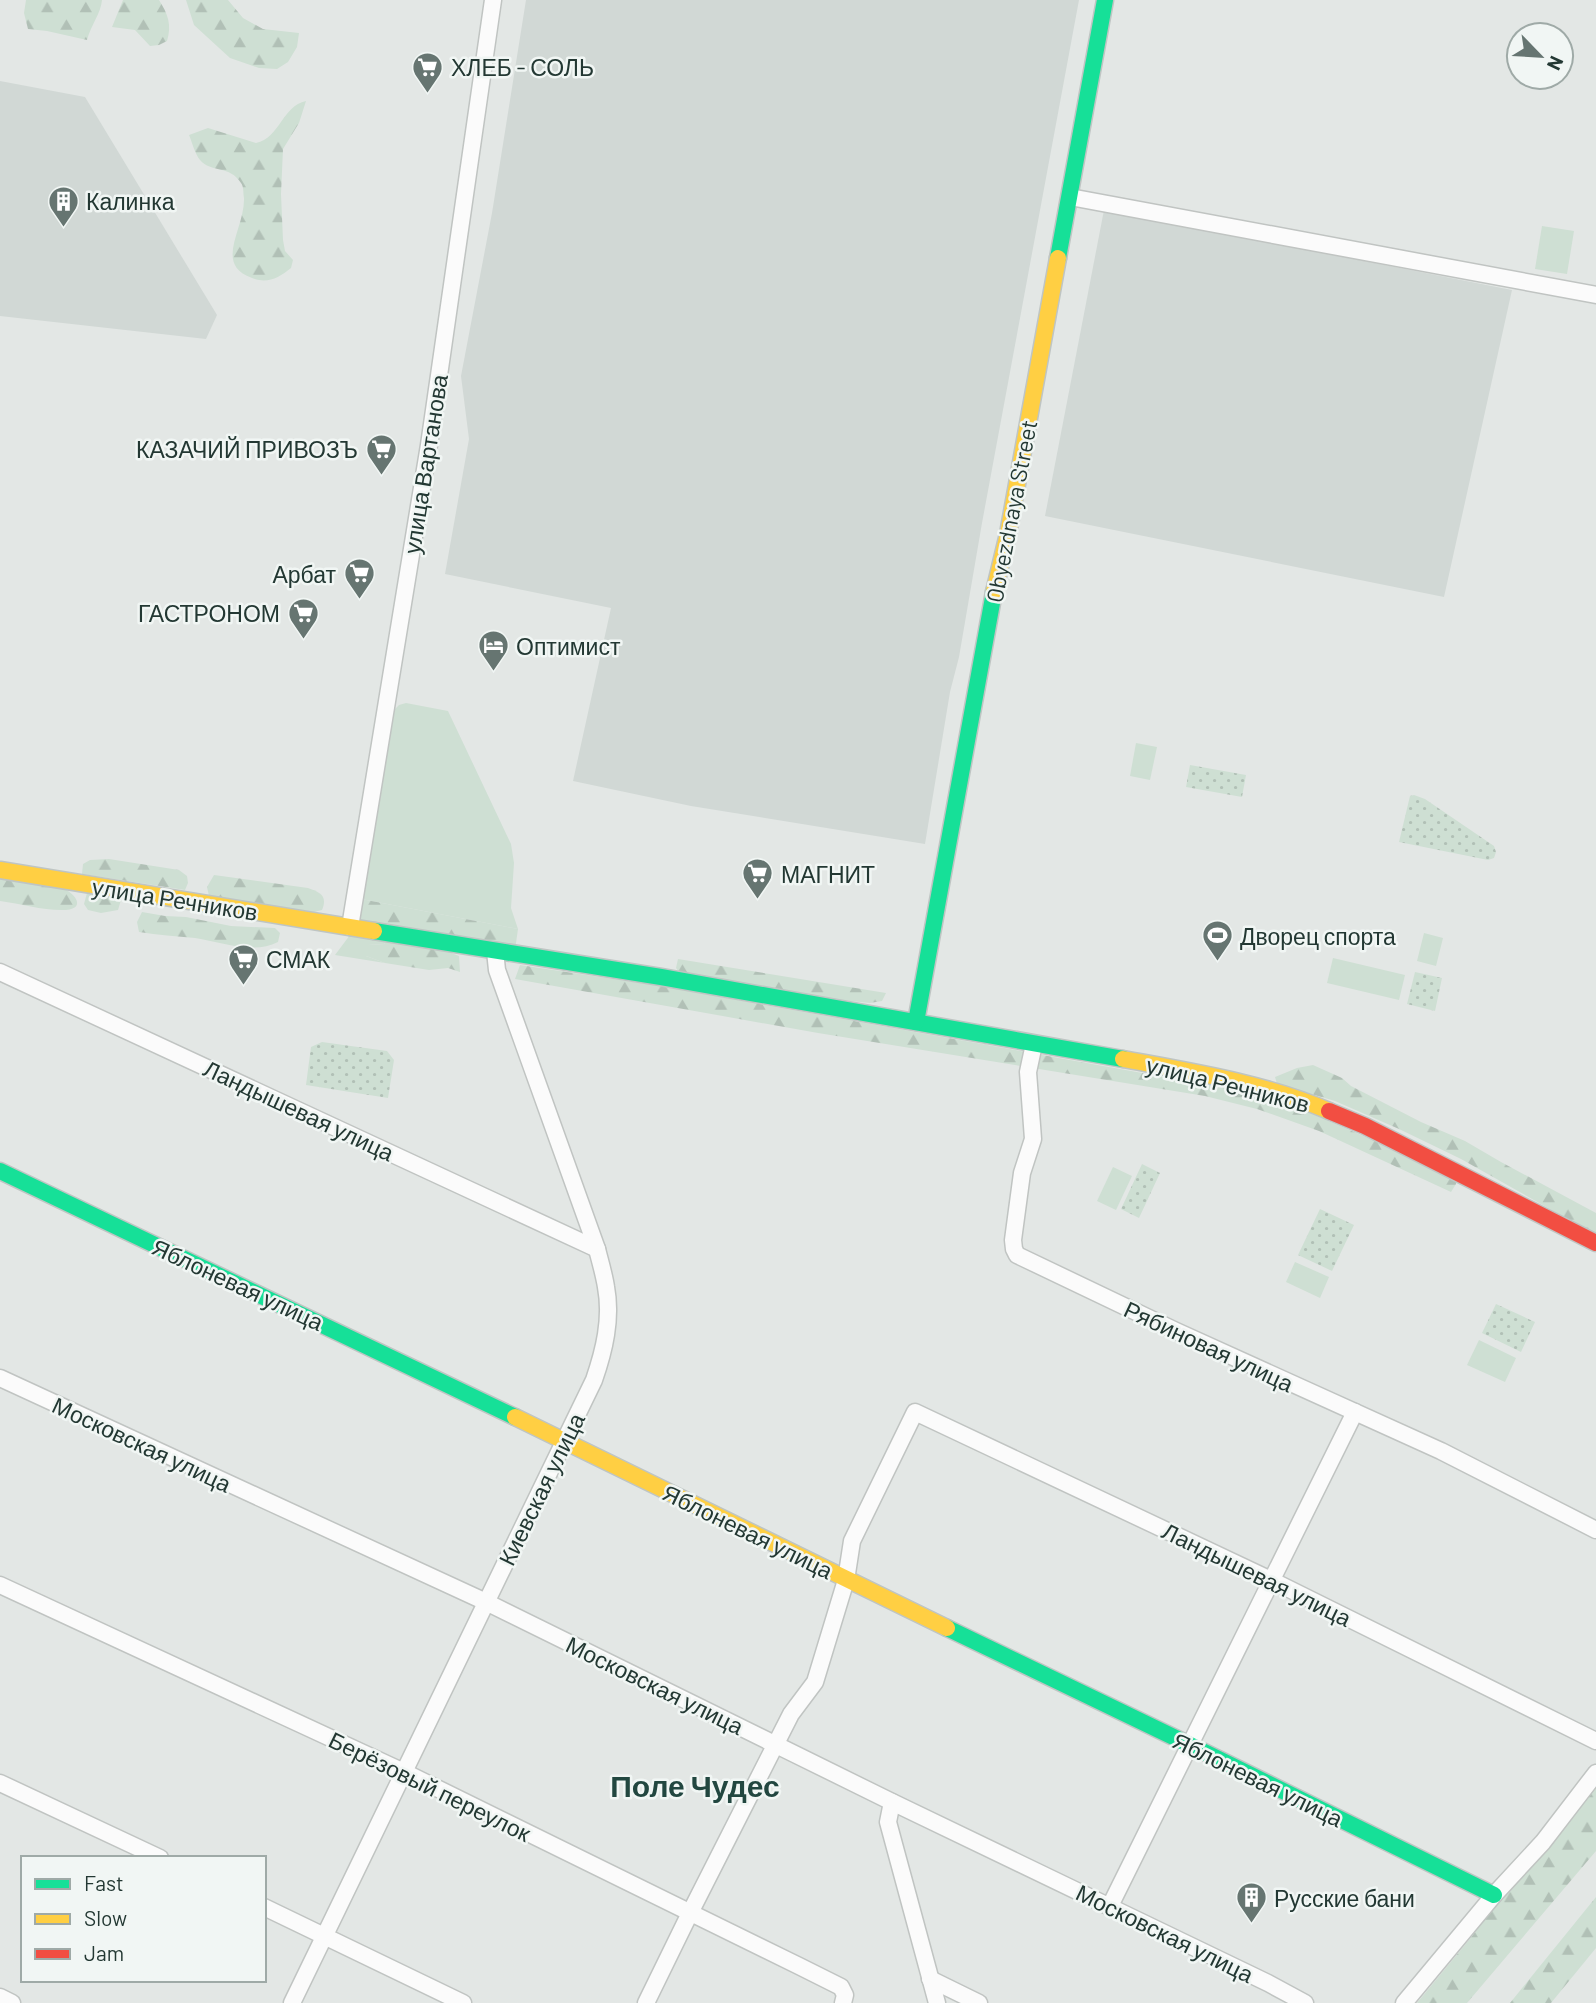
<svg xmlns="http://www.w3.org/2000/svg" width="1596" height="2003" font-family="Barlow,sans-serif">
<defs>
<pattern id="forest-firs" width="22" height="20" patternUnits="userSpaceOnUse" patternTransform="scale(1.75)"><rect width="22" height="20" fill="#cedfd3"/><path d="M5 1l3.5 6h-7zM16 11l3.5 6h-7z" fill="#b1c0b6"/></pattern>
<pattern id="park-dots" width="8" height="8" patternUnits="userSpaceOnUse" patternTransform="scale(1.75)"><rect width="8" height="8" fill="#cedfd3"/><path d="M2 2h.1M6 6h.1" fill="none" stroke="#b1c0b6" stroke-width="1.8" stroke-linecap="round"/></pattern>
</defs>
<rect width="100%" height="100%" fill="#e3e7e5"/>
<g fill="#d1d8d5">
<polygon points="526,0 1079,0 982,523 959,657 950,692 925,844 691,806 573,781 611,608 445,574 469,439 461,376 492,213"/>
<polygon points="0,81 85,97 217,315 206,339 0,316"/>
<polygon points="1104,210 1512,290 1444,597 1045,516"/>
</g>
<g fill="#cedfd3">
<polygon points="1542,226 1574,231 1567,274 1535,269"/>
<polygon points="406,703 448,711 511,844 514,863 511,908 518,929 361,899 392,712 399,705"/>
<polygon points="1136,743 1157,747 1150,780 1130,776"/>
<polygon points="1424,933 1443,938 1436,966 1417,961"/>
<polygon points="350,935 386,941 384,944 369,945 366,956 385,963 335,955"/>
<polygon points="1333,958 1405,975 1399,1000 1327,983"/>
<polygon points="1113,1167 1132,1176 1116,1210 1097,1201"/>
<polygon points="1295,1262 1329,1277 1320,1298 1286,1282"/>
<polygon points="1479,1340 1516,1358 1505,1382 1467,1365"/>
</g>
<g fill="url(#forest-firs)">
<path d="M26 0H102C101 13 91 25 87 40L47 31 28 29 24 13Z"/>
<path d="M123 0H159C168 14 172 25 167 41L159 45 150 46 135 30 112 27Z"/>
<polygon points="186,0 228,0 243,18 263,29 299,33 297,47 288,62 277,69 259,68 230,58 194,25"/>
<path d="M306 101 299 123 283 149 281 194 283 240 285 251 293 260 291 268C279 278 267 284 252 278 213 264 245 229 244 198 243 193 244 187 241 183 230 165 211 173 200 160 195 154 192 142 189 135L208 128 256 143C280 138 282 106 306 101Z"/>
<polygon points="109,859 179,870 187,876 188,883 185,890 82,874 83,864 90,860"/>
<path d="M214 875 308 888C320 892 328 896 322 910L314 912 209 896 207 887Z"/>
<path d="M0 878C20 881 41 882 60 887 73 891 88 908 66 910 44 911 22 904 0 901Z"/>
<polygon points="87,893 121,900 118,910 101,913 88,910 84,904"/>
<polygon points="361,899 518,929 515,950 357,923"/>
<path d="M142 912 165 916 186 917 231 926 275 928 280 933 278 942C252 955 222 942 195 938 176 936 158 935 139 932L137 922Z"/>
<polygon points="386,941 449,952 459,956 460,972 448,968 429,970 385,963 366,956 361,948 369,945 384,944"/>
<polygon points="678,959 886,993 882,1001 870,1003 831,999 682,976 676,968"/>
<polygon points="520,965 660,986 1270,1096 1457,1176 1456,1184 1451,1192 1319,1131 1257,1109 1205,1096 818,1033 515,979"/>
<polygon points="1313,1065 1342,1078 1351,1086 1421,1122 1465,1141 1501,1162 1596,1213 1596,1235 1461,1159 1399,1129 1335,1101 1277,1084 1275,1077 1297,1068"/>
<polygon points="1596,1775 1596,1851 1467,2003 1417,2003 1469,1940"/>
<polygon points="1596,1897 1596,1948 1551,2003 1510,2003"/>
</g>
<g fill="url(#park-dots)">
<polygon points="1190,765 1246,775 1242,797 1186,787"/>
<polygon points="1414,795 1425,799 1494,846 1496,852 1494,858 1488,860 1399,842 1410,796"/>
<polygon points="1415,972 1442,978 1435,1011 1407,1004"/>
<polygon points="322,1042 387,1051 394,1060 388,1098 306,1085 311,1047"/>
<polygon points="1142,1164 1160,1173 1139,1218 1121,1209"/>
<polygon points="1320,1209 1354,1225 1332,1271 1298,1255"/>
<polygon points="1496,1304 1535,1322 1521,1352 1482,1333"/>
</g>
<g fill="none" stroke-linecap="round" stroke-linejoin="round">
<defs>
<g id="street">
<polyline points="1070,197 1596,295"/>
<polyline points="350,927 429,445 493,0"/>
<polyline points="0,972 597,1249"/>
<polyline points="1034,1044 1028,1072 1033,1139 1022,1173 1013,1240 1014,1249 1017,1255 1176,1331 1441,1451 1596,1530"/>
<polyline points="0,1378 486,1602 892,1802 1268,1983 1305,2003"/>
<polyline points="0,1585 404,1772 799,1966 841,1987 845,1995 843,2003"/>
<polyline points="0,1783 160,1858"/>
<polyline points="892,1802 888,1822 937,2003"/>
<polyline points="1110,1906 1355,1412"/>
<polyline points="264,1907 463,2003"/>
<polyline points="930,1979 979,2003"/>
<polyline points="0,1997 12,2003"/>
<path d="M292 2003 594 1380C604 1351 612 1319 606 1287 604 1274 600 1261 597 1249L497 970 495 951"/>
<polyline points="646,2003 690,1913 791,1714 815,1682 846,1580 852,1541 915,1412 1271,1580 1596,1741"/>
<polyline points="1404,2003 1494,1895 1543,1842 1596,1773"/>
</g>
<g id="fast">
<polyline points="1058,258 1105,0"/>
<polyline points="374,931 661,977 1123,1059"/>
<polyline points="916,1022 994,592"/>
<polyline points="0,1171 515,1417"/>
<polyline points="947,1628 1188,1744 1494,1895"/>
</g>
<g id="slow">
<polyline points="994,592 1008,534 1058,258"/>
<polyline points="0,870 374,931"/>
<path d="M1123 1059C1193 1072 1264 1083 1329 1111"/>
<polyline points="515,1417 947,1628"/>
</g>
<polyline id="jam" points="1329,1111 1365,1126 1596,1243"/>
</defs>
<use href="#street" stroke="#c0c4c2" stroke-width="19"/>
<use href="#fast" stroke="#bfc5c3" stroke-width="19"/>
<use href="#slow" stroke="#bfc5c3" stroke-width="19"/>
<use href="#jam" stroke="#bfc5c3" stroke-width="19"/>
<use href="#street" stroke="#fbfbfb" stroke-width="16"/>
<use href="#fast" stroke="#16e098" stroke-width="16"/>
<use href="#slow" stroke="#ffcf43" stroke-width="16"/>
<use href="#jam" stroke="#f24e42" stroke-width="16"/>
</g>
<defs>
<symbol id="supermarket-pin" viewBox="-11 -11 22 30"><path d="M0 17L-7.5 6A9.5 9.5 0 1 1 7.5 6Z" fill="#667571" stroke="#f1f6f4"/><path d="M-6-5.5h2.5l.6 2H6L4.5 2H-2.5L-4.4-4H-6ZM-1.5 3.2a1.3 1.3 0 1 0 .1 0ZM3 3.2a1.3 1.3 0 1 0 .1 0Z" fill="#fff"/></symbol>
<symbol id="building-pin" viewBox="-11 -11 22 30"><path d="M0 17L-7.5 6A9.5 9.5 0 1 1 7.5 6Z" fill="#667571" stroke="#f1f6f4"/><path d="M-4-6H4V6H1V3H-1V6H-4ZM-2.5-4.3h1.7v1.8h-1.7ZM.8-4.3h1.7v1.8H.8ZM-2.5-1h1.7V.8h-1.7ZM.8-1h1.7V.8H.8Z" fill="#fff"/></symbol>
<symbol id="hotel-pin" viewBox="-11 -11 22 30"><path d="M0 17L-7.5 6A9.5 9.5 0 1 1 7.5 6Z" fill="#667571" stroke="#f1f6f4"/><path d="M-6-4.5h1.5V1H6V5H4.5V3h-9V5H-6ZM-4 0a1.8 1.8 0 1 1 3.6 0ZM.5 0V-2.5h3Q6-2.5 6 0Z" fill="#fff"/></symbol>
<symbol id="stadium-pin" viewBox="-11 -11 22 30"><path d="M0 17L-7.5 6A9.5 9.5 0 1 1 7.5 6Z" fill="#667571" stroke="#f1f6f4"/><path d="M0-5a6.5 5 0 1 0 0 10a6.5 5 0 1 0 0-10ZM-3.5-1.8h7v3.6h-7Z" fill="#fff"/></symbol>
</defs>
<g fill-rule="evenodd">
<use href="#supermarket-pin" x="410" y="50" width="35" height="47"/>
<use href="#building-pin" x="46" y="184" width="35" height="47"/>
<use href="#supermarket-pin" x="364" y="432" width="35" height="47"/>
<use href="#supermarket-pin" x="342" y="556" width="35" height="47"/>
<use href="#supermarket-pin" x="286" y="596" width="35" height="47"/>
<use href="#hotel-pin" x="476" y="628" width="35" height="47"/>
<use href="#supermarket-pin" x="740" y="856" width="35" height="47"/>
<use href="#stadium-pin" x="1200" y="918" width="35" height="47"/>
<use href="#supermarket-pin" x="226" y="942" width="35" height="47"/>
<use href="#building-pin" x="1234" y="1880" width="35" height="47"/>
</g>
<g text-anchor="middle" dominant-baseline="central" stroke-width="5" stroke-linejoin="round" paint-order="stroke">
<g font-size="23" fill="#233833" stroke="#f1f6f4" text-anchor="start">
<text x="451" y="67">ХЛЕБ - СОЛЬ</text>
<text x="86" y="201">Калинка</text>
<text x="358" y="449" text-anchor="end">КАЗАЧИЙ ПРИВОЗЪ</text>
<text x="336" y="574" text-anchor="end">Арбат</text>
<text x="280" y="613" text-anchor="end">ГАСТРОНОМ</text>
<text x="516" y="646">Оптимист</text>
<text x="781" y="874">МАГНИТ</text>
<text x="1240" y="936">Дворец спорта</text>
<text x="266" y="959">СМАК</text>
<text x="1274" y="1898">Русские бани</text>
</g>
<g font-size="23" fill="#233833" stroke="#f1f6f4">
<text transform="translate(425 464) rotate(-81)">улица Вартанова</text>
<text transform="translate(1011 511) rotate(-79)">Obyezdnaya Street</text>
<text transform="translate(175 899) rotate(9)">улица Речников</text>
<text transform="translate(1228 1084) rotate(14)">улица Речников</text>
<text transform="translate(299 1110) rotate(25)">Ландышевая улица</text>
<text transform="translate(238 1284) rotate(25)">Яблоневая улица</text>
<text transform="translate(1209 1346) rotate(25)">Рябиновая улица</text>
<text transform="translate(142 1444) rotate(25)">Московская улица</text>
<text transform="translate(541 1489) rotate(-64)">Киевская улица</text>
<text transform="translate(748 1531) rotate(26)">Яблоневая улица</text>
<text transform="translate(1257 1574) rotate(26)">Ландышевая улица</text>
<text transform="translate(655 1685) rotate(26)">Московская улица</text>
<text transform="translate(1258 1779) rotate(26)">Яблоневая улица</text>
<text transform="translate(430 1786) rotate(26)">Берёзовый переулок</text>
<text transform="translate(1165 1933) rotate(26)">Московская улица</text>
</g>
<g font-size="30" font-weight="bold" fill="#224740" stroke="#f1f6f4">
<text x="695" y="1785">Поле Чудес</text>
</g>
</g>
<rect x="21" y="1856" width="245" height="126" fill="#f1f6f4" stroke="#9faaa7" stroke-width="2"/>
<rect x="35" y="1879" width="35" height="10" fill="#16e098" stroke="#9faaa7" stroke-width="2"/>
<text x="84" y="1891" font-size="21" fill="#233833">Fast</text>
<rect x="35" y="1914" width="35" height="10" fill="#ffcf43" stroke="#9faaa7" stroke-width="2"/>
<text x="84" y="1926" font-size="21" fill="#233833">Slow</text>
<rect x="35" y="1949" width="35" height="10" fill="#f24e42" stroke="#9faaa7" stroke-width="2"/>
<text x="84" y="1961" font-size="21" fill="#233833">Jam</text>
<g transform="translate(1540 56) rotate(115)"><circle r="33" fill="#f1f6f4" stroke="#9faaa7" stroke-width="2"/>
<path d="M0-5L12 26L0 18L-12 26Z" fill="#667571"/>
<text y="-10" font-size="19" font-weight="bold" text-anchor="middle" fill="#233833">N</text>
</g>
</svg>
